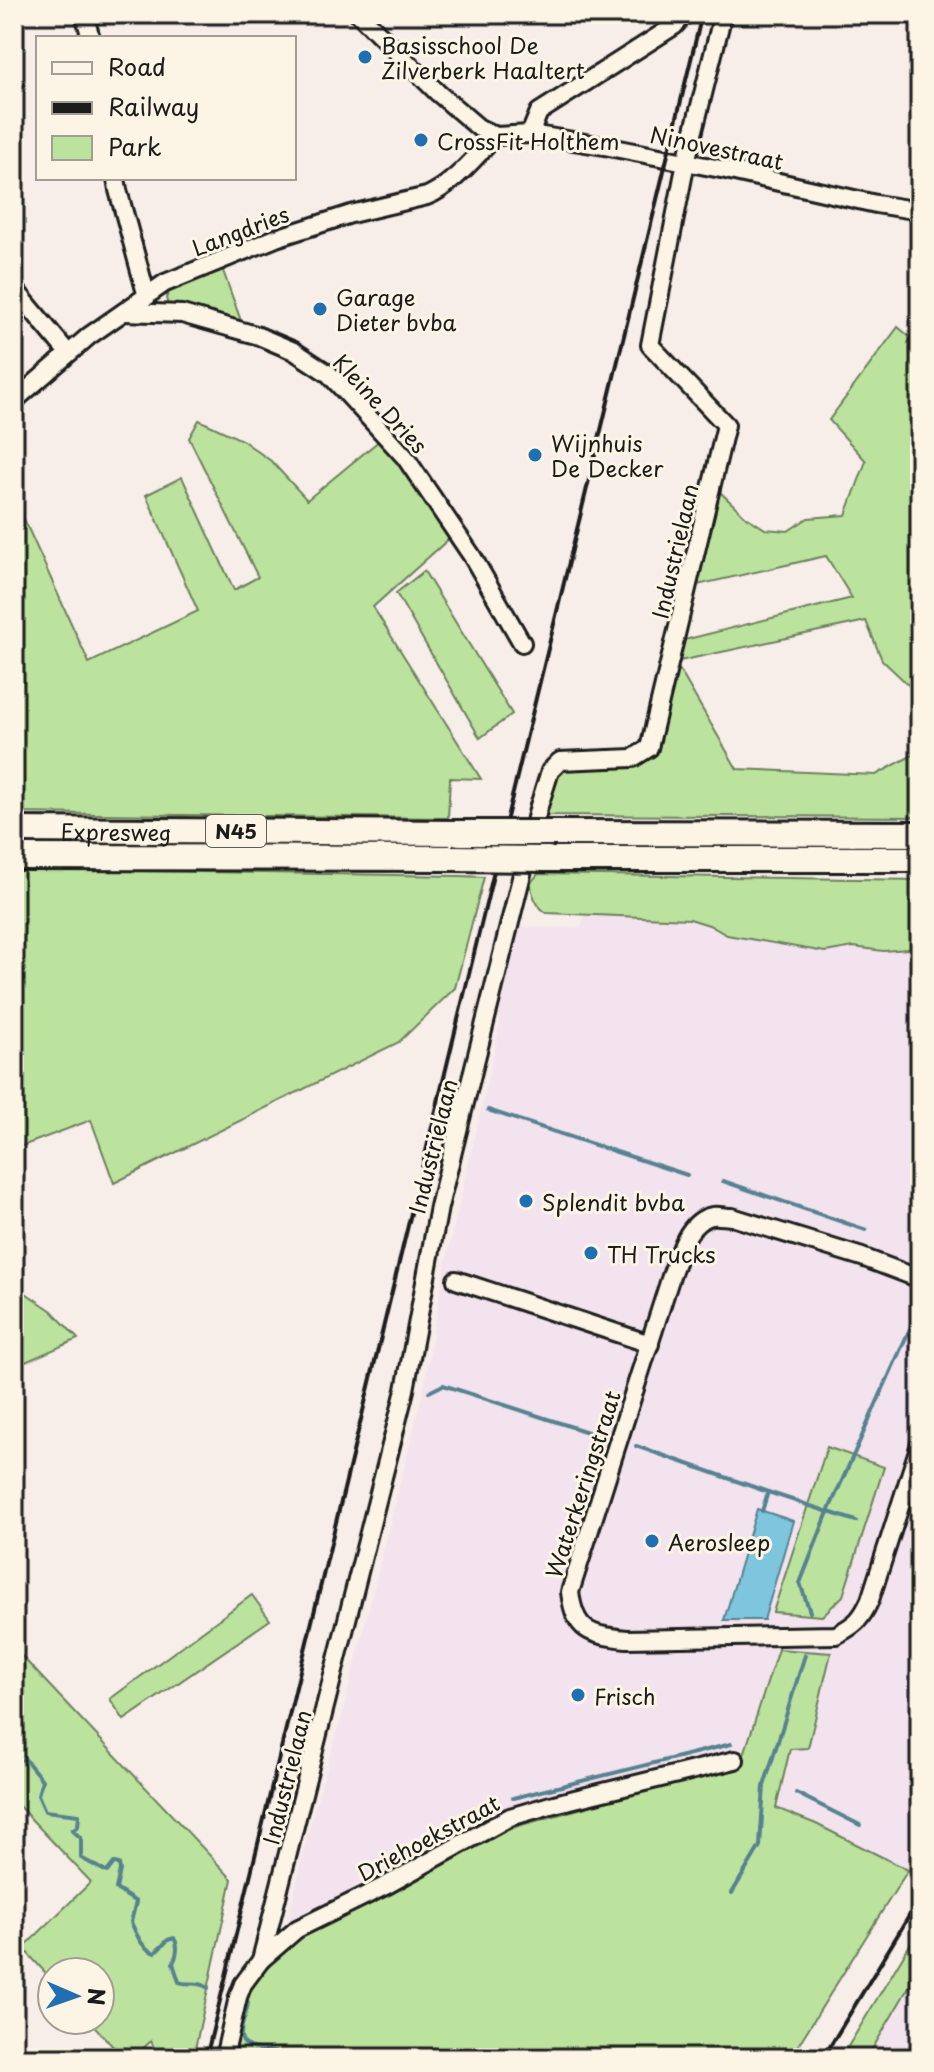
<svg xmlns="http://www.w3.org/2000/svg" width="934" height="2072" font-family="'Playpen Sans',sans-serif">
<rect width="100%" height="100%" fill="#f7ede9"/>
<filter id="ink" filterUnits="userSpaceOnUse"><feTurbulence type="fractalNoise" baseFrequency=".0125" numOctaves="2"/><feDisplacementMap in="SourceGraphic" scale="16" xChannelSelector="R" yChannelSelector="G"/><feConvolveMatrix kernelMatrix="1 2 1 2 8 2 1 2 1" color-interpolation-filters="sRGB"/></filter>
<g filter="url(#ink)">
<g fill="#f2e3ee">
<polygon points="585,915 690,919 709,925 727,936 825,952 854,947 883,951 920,948 920,1175 918,1179 920,1180 920,1850 908,1870 816,1824 775,1808 789,1749 778,1748 744,1754 507,1812 416,1864 287,1926 309,1828 343,1713 424,1388 446,1262 496,1044 500,1022 498,1011 518,927 581,928"/>
<polygon points="920,1968 920,2058 867,2058"/>
</g>
<g fill="#bce39e" stroke="#6c805d" stroke-width="2">
<polygon points="222,268 241,321 212,312 168,305 166,298 169,292"/>
<path d="M898 327 911 338 908 343 914 347 916 345 920 348V696L882 660 866 621 675 662 737 769 876 775 920 751V817L544 815C546 803 546 787 553 777 571 750 622 775 651 758 665 721 669 680 680 641L852 598 826 556 693 586 719 491 745 516 765 529 788 531 808 518 846 515 866 461 829 420Z"/>
<polygon points="199,420 242,440 271,461 307,500 380,440 418,487 452,536 373,607 481,779 450,778 448,818 14,813 14,497 89,663 198,611 146,495 182,477 234,590 258,577 189,438"/>
<polygon points="424,571 512,714 480,738 396,593"/>
<polygon points="14,869 460,876 484,877 455,988 399,1042 114,1183 91,1120 14,1149"/>
<path d="M538 874 920 880V948L883 951 854 947 825 952 727 935 709 925 690 919 547 913C536 907 533 895 530 884Z"/>
<polygon points="14,1285 52,1311 78,1339 14,1367"/>
<polygon points="827,1447 884,1467 843,1596 822,1616 773,1612"/>
<polygon points="252,1595 270,1620 124,1720 110,1699"/>
<polygon points="14,1648 232,1879 193,2058 159,2058 151,2041 133,2058 123,2058 89,2020 100,2020 100,1972 52,1972 52,1980 23,1948 91,1882 14,1801"/>
<polygon points="778,1649 831,1653 808,1748 790,1749 776,1808 816,1824 908,1870 790,2058 268,2058 237,2054 232,2044 245,1990 273,1954 296,1937 485,1839 518,1826 741,1764"/>
<polygon points="920,1928 920,1968 867,2058 841,2058"/>
</g>
<polygon fill="#7ec6de" stroke="#578290" stroke-width="2" points="757,1509 793,1521 764,1620 724,1620"/>
<g fill="none" stroke-linecap="round" stroke-linejoin="round">
<g stroke="#578290" stroke-width="4">
<polyline points="488,1110 687,1175"/>
<polyline points="723,1181 866,1230"/>
<polyline points="429,1392 443,1385 603,1437"/>
<polyline points="636,1446 768,1492 762,1511"/>
<polyline points="768,1492 856,1521"/>
<polyline points="810,1612 800,1583 828,1512 920,1306"/>
<path d="M14 1761 25 1759 42 1780 38 1795 45 1811 79 1815 78 1826 72 1830 81 1838V1858L107 1872 114 1863 119 1864 120 1870 116 1889 136 1902 131 1922C137 1935 141 1948 155 1953L168 1940 174 1938C179 1946 177 1956 173 1963L179 1982C189 1986 198 1980 208 1988"/>
<polyline points="796,1793 860,1825"/>
<polyline points="513,1798 731,1744"/>
<polyline points="732,1893 760,1846 764,1786 805,1655"/>
<path d="M243 1999 248 2002C247 2013 241 2022 241 2034 240 2056 278 2047 294 2058"/>
</g>
<defs>
<g id="minor">
<polyline points="84,14 91,38"/>
<polyline points="359,14 438,93 479,128 496,136 530,134 604,146 726,170 876,204 920,211"/>
<polyline points="530,134 539,112 674,26 685,14"/>
<polyline points="116,178 118,190 147,297"/>
<polyline points="14,288 68,353"/>
<polyline points="124,312 182,314 256,335 294,351 329,374 405,457 472,556 522,643"/>
<path d="M14 401 89 336 165 283 276 238 351 214 427 196C455 184 475 156 496 136"/>
<path d="M920 1279 862 1257 732 1217C726 1217 718 1215 712 1216 687 1221 680 1253 672 1273L570 1592C575 1632 590 1635 627 1639L836 1635C855 1625 861 1620 870 1600L920 1444"/>
<polyline points="456,1280 650,1344"/>
<polyline points="261,1960 405,1390 439,1207 539,806 550,771 560,761 633,758 649,748 726,425 650,345 686,162 723,14"/>
<polyline points="224,2058 238,1997 243,1984 261,1960 297,1929 387,1885 510,1817 554,1804 735,1760"/>
</g>
<g id="highway">
<path id="s1" d="M14 830 459 833"/>
<polyline points="555,833 920,834"/>
<polyline points="14,857 453,858"/>
<polyline points="548,859 920,859"/>
</g>
</defs>
<use href="#minor" stroke="#1c1c1c" stroke-width="22"/>
<use href="#highway" stroke="#1c1c1c" stroke-width="30"/>
<use href="#minor" stroke="#fcf5e5" stroke-width="16"/>
<use href="#highway" stroke="#fcf5e5" stroke-width="24"/>
<g stroke="#1c1c1c" stroke-width="4">
<polyline points="206,2058 702,14"/>
<polyline points="823,2058 920,1898"/>
</g>
<defs>
<g id="highway-bridge">
<polyline points="459,833 555,833"/>
<polyline points="453,858 548,859"/>
</g>
</defs>
<use href="#highway-bridge" stroke="#1c1c1c" stroke-width="30" stroke-linecap="butt"/>
<use href="#highway-bridge" stroke="#fcf5e5" stroke-width="24"/>
</g>
</g>
<g fill="#1f6fb2" stroke="#fcf5e5" stroke-width="3">
<circle cx="365" cy="57" r="8"/>
<circle cx="421" cy="140" r="8"/>
<circle cx="320" cy="309" r="8"/>
<circle cx="535" cy="455" r="8"/>
<circle cx="526" cy="1201" r="8"/>
<circle cx="591" cy="1253" r="8"/>
<circle cx="652" cy="1541" r="8"/>
<circle cx="578" cy="1695" r="8"/>
</g>
<g text-anchor="middle" dominant-baseline="central" stroke-width="6" stroke-linejoin="round" paint-order="stroke">
<rect fill="#fcf5e5" stroke="#5f5d58" stroke-width="2" x="206" y="815" width="60" height="32" rx="6"/>
<g font-size="20" font-weight="bold" fill="#1c1c1c">
<text x="236" y="831">N45</text>
</g>
<g font-size="22" fill="#1c1c1c" stroke="#fcf5e5" text-anchor="start">
<text x="381" y="44">Basisschool De<tspan x="381" dy="25">Zilverberk Haaltert</tspan></text>
<text x="437" y="140">CrossFit Holthem</text>
<text x="336" y="296">Garage<tspan x="336" dy="25">Dieter bvba</tspan></text>
<text x="551" y="442">Wijnhuis<tspan x="551" dy="25">De Decker</tspan></text>
<text x="542" y="1201">Splendit bvba</text>
<text x="607" y="1253">TH Trucks</text>
<text x="668" y="1541">Aerosleep</text>
<text x="594" y="1695">Frisch</text>
</g>
<g font-size="22" fill="#1c1c1c" stroke="#fcf5e5">
<text transform="translate(717 147) rotate(12)">Ninovestraat</text>
<text transform="translate(240 230) rotate(-21)">Langdries</text>
<text transform="translate(381 403) rotate(47)">Kleine Dries</text>
<text transform="translate(674 551) rotate(-77)">Industrielaan</text>
<text stroke="none"><textPath href="#s1" startOffset="102">Expresweg</textPath></text>
<text transform="translate(432 1146) rotate(-76)">Industrielaan</text>
<text transform="translate(582 1484) rotate(-72)">Waterkeringstraat</text>
<text transform="translate(286 1777) rotate(-76)">Industrielaan</text>
<text transform="translate(428 1837) rotate(-28)">Driehoekstraat</text>
</g>
</g>
<rect width="934" height="2072" fill="none" stroke="#fcf5e5" stroke-width="48"/>
<rect x="24" y="24" width="886" height="2024" fill="none" stroke="#1c1c1c" stroke-width="3" filter="url(#ink)"/>
<rect x="36" y="36" width="260" height="144" fill="#fcf5e5" stroke="#a29e95" stroke-width="2"/>
<rect x="52" y="62" width="40" height="12" fill="#fcf5e5" stroke="#a29e95" stroke-width="2"/>
<text x="108" y="76" font-size="24" fill="#1c1c1c">Road</text>
<rect x="52" y="102" width="40" height="12" fill="#1c1c1c" stroke="#a29e95" stroke-width="2"/>
<text x="108" y="116" font-size="24" fill="#1c1c1c">Railway</text>
<rect x="52" y="136" width="40" height="24" fill="#bce39e" stroke="#a29e95" stroke-width="2"/>
<text x="108" y="156" font-size="24" fill="#1c1c1c">Park</text>
<g transform="translate(76 1996) rotate(92)"><circle r="38" fill="#fcf5e5" stroke="#a29e95" stroke-width="2"/>
<path d="M0-6L14 30L0 20L-14 30Z" fill="#1f6fb2"/>
<text y="-12" font-size="22" font-weight="bold" text-anchor="middle" fill="#1c1c1c">N</text>
</g>
</svg>
